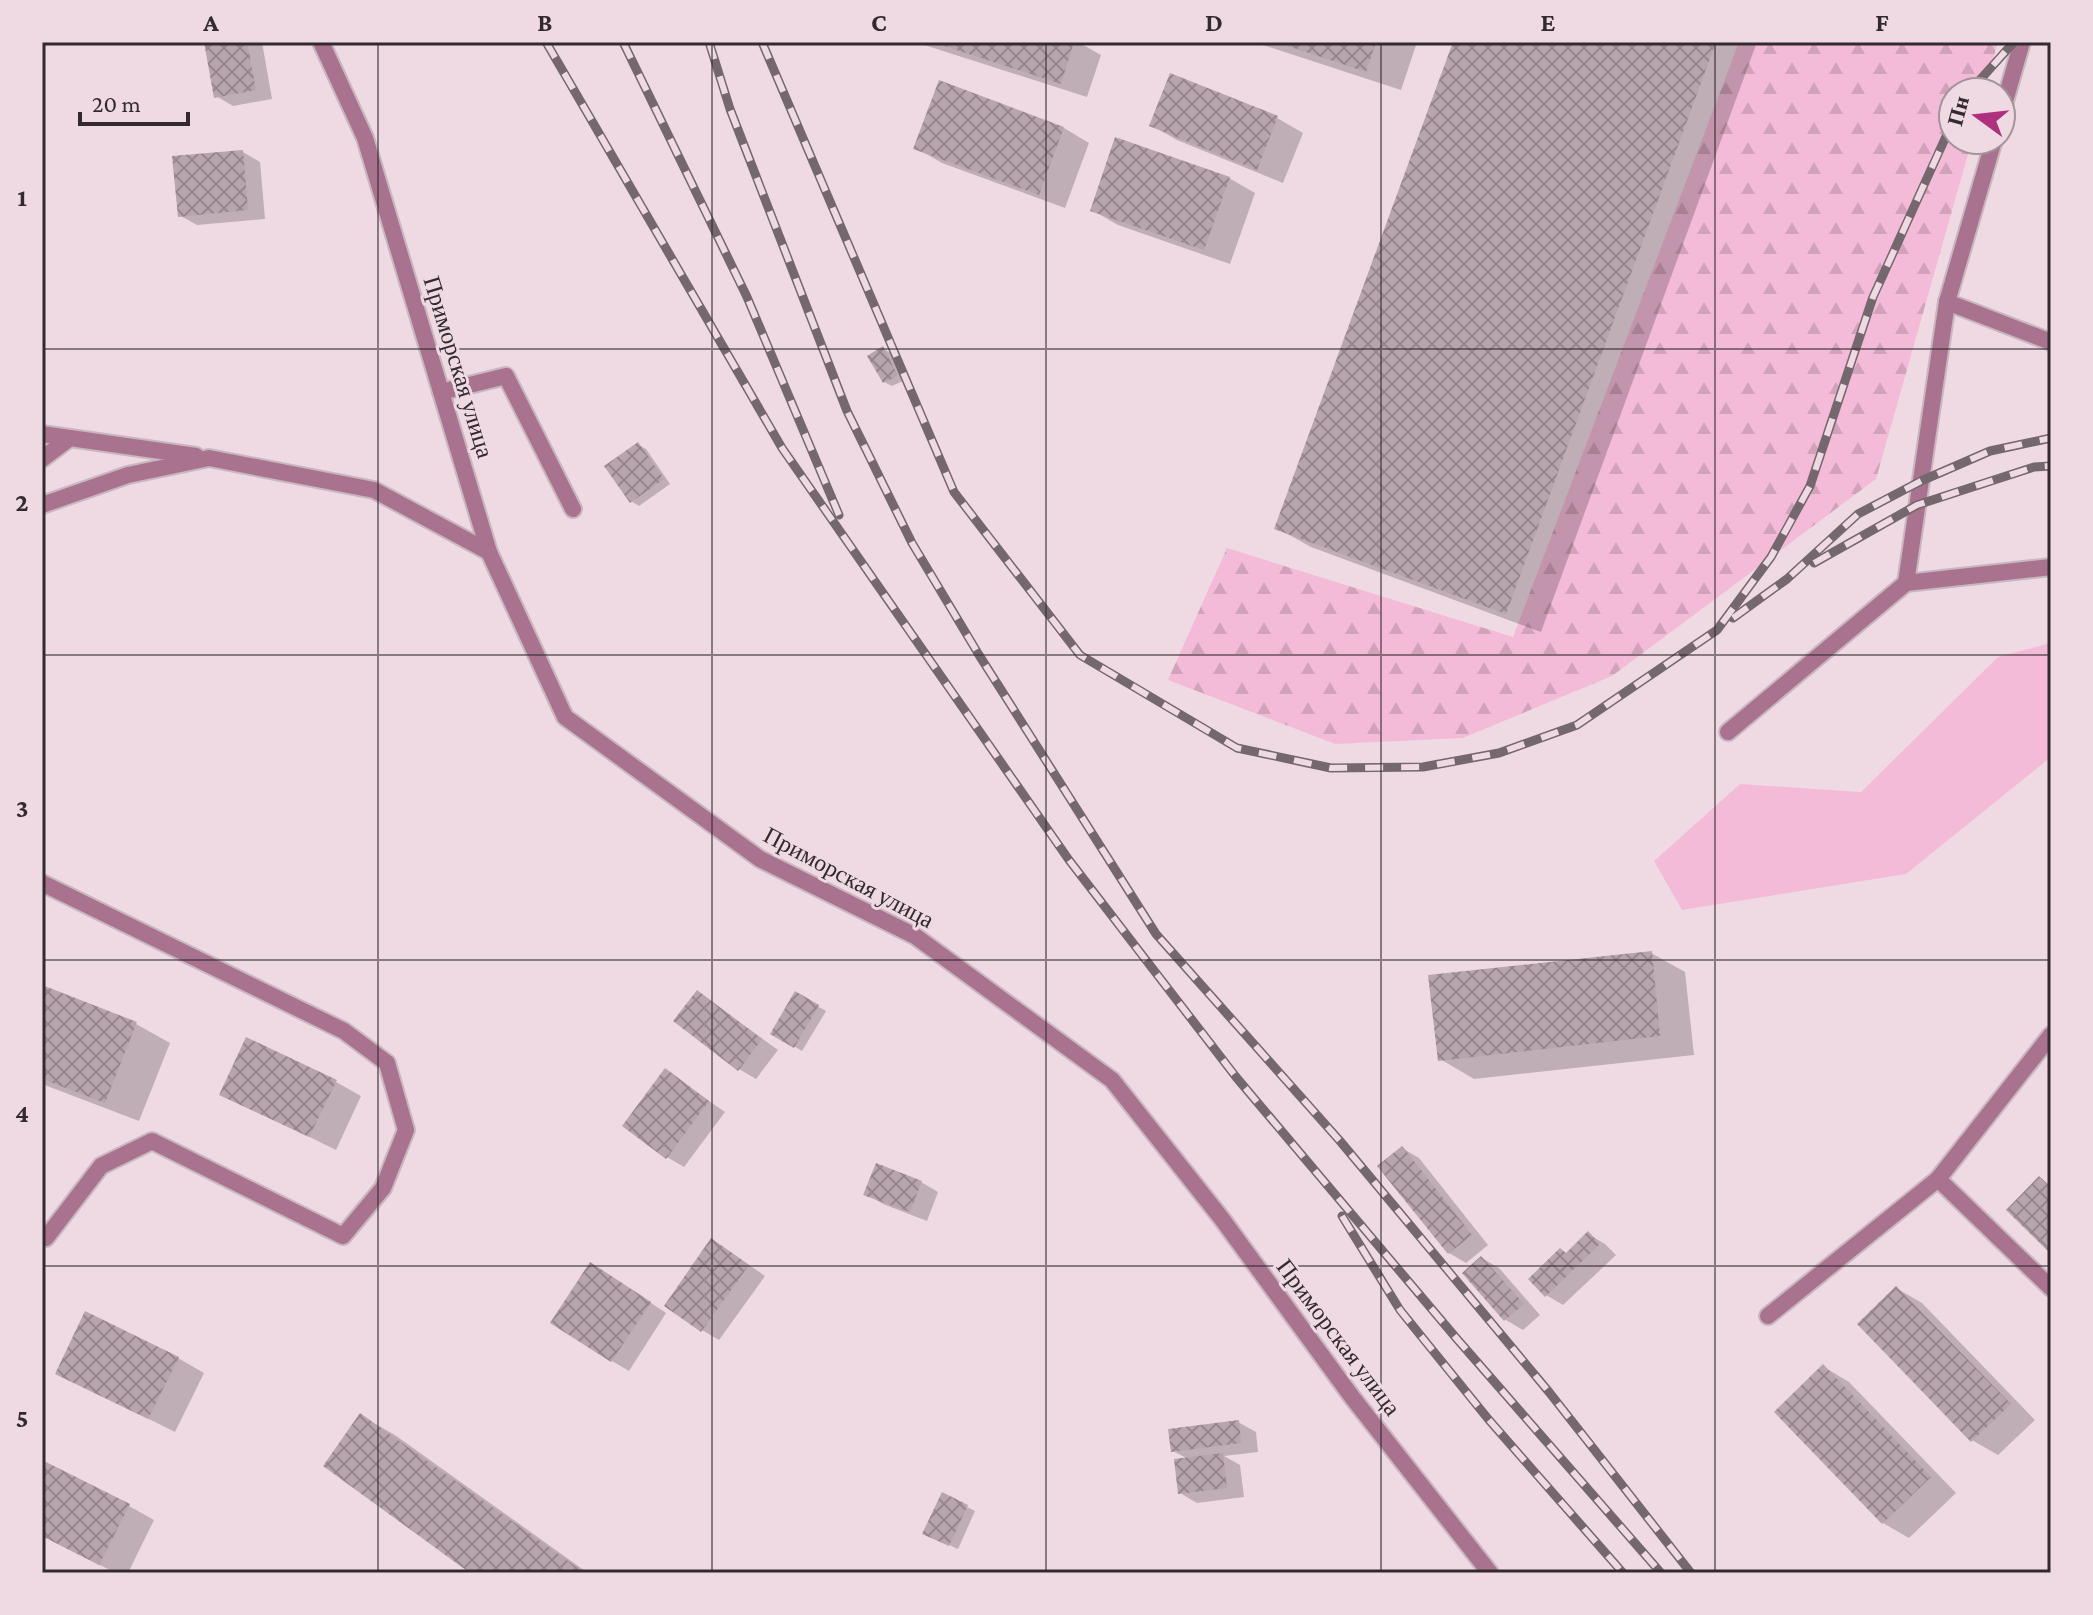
<svg xmlns="http://www.w3.org/2000/svg" width="2093" height="1615" font-family="'Crimson Pro',serif">
<defs>
<pattern id="forest-firs" width="22" height="20" patternUnits="userSpaceOnUse" patternTransform="scale(2)"><rect width="22" height="20" fill="#f4bbd8"/><path d="M5 1l3.5 6h-7zM16 11l3.5 6h-7z" fill="#d2a1ba"/></pattern>
<pattern id="building-cross-hatch" width="8" height="8" patternUnits="userSpaceOnUse" patternTransform="scale(2)"><rect width="8" height="8" fill="#b8a4ae"/><path d="M0 0l8 8M0 8l8-8" fill="none" stroke="#96868e"/></pattern>
</defs>
<rect width="100%" height="100%" fill="#efdae4"/>
<polygon fill="#f4bbd8" points="2051,643 2051,757 1906,874 1682,910 1654,861 1740,784 1861,792 1998,657"/>
<polygon fill="url(#forest-firs)" points="1739,42 1998,42 1984,92 1953,92 1953,140 1972,140 1876,479 1612,676 1463,738 1335,744 1168,680 1227,548 1513,637"/>
<g fill="#0003">
<polygon points="206,42 262,42 272,99 233,106 216,96"/>
<polygon points="915,42 1078,42 1101,55 1087,97"/>
<polygon points="1254,42 1417,42 1401,90"/>
<polygon points="1455,42 1757,42 1541,632 1311,547 1277,528"/>
<polygon points="1171,75 1277,118 1303,133 1283,183 1177,140 1151,125"/>
<polygon points="940,83 1064,128 1089,143 1065,208 942,163 916,148"/>
<polygon points="243,152 260,162 265,219 197,225 179,215"/>
<polygon points="1229,178 1255,193 1230,264 1118,225 1092,210"/>
<polygon points="883,349 891,353 905,380 892,386 884,382"/>
<polygon points="638,445 646,449 670,484 639,506 631,501"/>
<polygon points="1651,953 1685,972 1694,1055 1474,1079 1440,1059"/>
<polygon points="42,987 136,1024 170,1043 139,1121 42,1084"/>
<polygon points="698,992 778,1050 756,1079 739,1069"/>
<polygon points="796,994 826,1011 802,1051 772,1033"/>
<polygon points="666,1071 725,1112 684,1167 667,1157"/>
<polygon points="336,1082 361,1096 336,1150 222,1094"/>
<polygon points="1402,1148 1419,1158 1488,1245 1466,1263 1449,1253"/>
<polygon points="921,1182 938,1192 927,1221 883,1204 866,1194"/>
<polygon points="1588,1234 1605,1244 1616,1255 1563,1305 1546,1295 1567,1254"/>
<polygon points="729,1251 765,1276 719,1340 702,1330"/>
<polygon points="1482,1258 1499,1268 1540,1315 1523,1330 1506,1320 1465,1273"/>
<polygon points="608,1274 666,1313 629,1371 612,1361"/>
<polygon points="1896,1288 1922,1303 2035,1420 1998,1455 1972,1440"/>
<polygon points="178,1358 204,1373 175,1432 57,1373"/>
<polygon points="1824,1367 1849,1382 1956,1493 1909,1538 1883,1523"/>
<polygon points="361,1416 395,1435 588,1573 474,1573"/>
<polygon points="1238,1422 1256,1432 1258,1452 1224,1456 1240,1465 1244,1497 1197,1503 1180,1493 1188,1459 1173,1451"/>
<polygon points="42,1471 129,1506 154,1520 128,1573 116,1573 42,1536"/>
<polygon points="943,1495 975,1511 958,1549 932,1537"/>
</g>
<g fill="url(#building-cross-hatch)">
<polygon points="204,42 247,42 256,90 214,98"/>
<polygon points="932,42 1074,42 1061,84"/>
<polygon points="1276,42 1376,42 1366,72"/>
<polygon points="1453,42 1716,42 1506,614 1274,529"/>
<polygon points="1170,73 1278,116 1257,170 1149,126"/>
<polygon points="939,80 1064,127 1039,195 913,149"/>
<polygon points="1115,137 1230,177 1204,250 1090,211"/>
<polygon points="243,150 248,210 178,217 172,156"/>
<polygon points="883,346 898,376 883,383 867,356"/>
<polygon points="638,442 664,479 630,503 604,466"/>
<polygon points="1652,951 1660,1036 1438,1061 1428,975"/>
<polygon points="42,985 137,1022 105,1103 42,1079"/>
<polygon points="697,990 762,1039 738,1071 673,1021"/>
<polygon points="795,991 819,1005 794,1048 770,1034"/>
<polygon points="246,1037 337,1080 309,1137 219,1095"/>
<polygon points="665,1068 709,1101 666,1159 622,1126"/>
<polygon points="1402,1146 1472,1235 1448,1254 1377,1166"/>
<polygon points="876,1163 922,1181 910,1212 863,1195"/>
<polygon points="2039,1176 2051,1187 2051,1254 2006,1210"/>
<polygon points="1588,1231 1600,1244 1545,1297 1528,1279 1560,1248 1566,1253"/>
<polygon points="711,1238 749,1265 701,1332 664,1306"/>
<polygon points="1481,1256 1524,1304 1504,1321 1462,1273"/>
<polygon points="590,1262 651,1302 611,1362 550,1323"/>
<polygon points="1896,1286 2011,1404 1971,1442 1857,1324"/>
<polygon points="85,1311 179,1357 148,1419 55,1374"/>
<polygon points="1823,1364 1931,1477 1882,1524 1774,1412"/>
<polygon points="360,1413 585,1573 470,1573 323,1466"/>
<polygon points="1239,1420 1241,1443 1171,1452 1168,1429"/>
<polygon points="1223,1453 1227,1488 1178,1494 1174,1459"/>
<polygon points="44,1461 130,1504 99,1565 42,1536 42,1466"/>
<polygon points="942,1492 968,1505 949,1546 922,1534"/>
</g>
<g fill="none" stroke-linecap="round" stroke-linejoin="round">
<defs>
<g id="lane">
<polyline points="2001,115 2022,42"/>
<polyline points="1994,140 1947,302 2051,342"/>
<polyline points="441,392 506,376 573,509"/>
<polyline points="42,459 70,438"/>
<polyline points="1906,583 1947,302"/>
<polyline points="1728,732 1906,583 2051,567"/>
<polyline points="42,883 344,1031 387,1063 406,1130 383,1188 343,1236 152,1141 101,1166 46,1238"/>
<polyline points="2051,1035 1938,1179 2051,1288"/>
<polyline points="1768,1316 1938,1179"/>
</g>
<g id="street">
<polyline points="321,42 365,138 489,552 565,717 760,859 915,936 1112,1080 1222,1219 1352,1397 1490,1573"/>
<polyline points="42,434 196,456"/>
<polyline points="42,505 128,475 209,458 374,490 489,552"/>
</g>
</defs>
<use href="#lane" stroke="#c9b7c0" stroke-width="20"/>
<use href="#street" stroke="#c9b7c0" stroke-width="20"/>
<use href="#lane" stroke="#a9728f" stroke-width="16"/>
<use href="#street" stroke="#a9728f" stroke-width="16"/>
<defs>
<g id="rail">
<polyline points="546,42 782,448 1069,860 1236,1077 1457,1339 1661,1573"/>
<polyline points="623,42 747,297 839,515"/>
<polyline points="709,42 730,109 847,411 912,543 979,655 1156,934 1340,1141 1549,1392 1691,1573"/>
<polyline points="762,42 954,492 1080,655 1237,748 1331,768 1423,767 1499,753 1577,725 1717,630 1771,557 1810,486 1873,297 1953,121"/>
<polyline points="1969,92 2014,42"/>
<polyline points="1814,563 1917,505 2034,467 2051,466"/>
<polyline points="1733,618 1787,579 1858,514 1921,481 1990,451 2051,438"/>
<polyline points="1342,1216 1400,1310 1489,1420 1623,1573"/>
</g>
</defs>
<use href="#rail" stroke="#74676d" stroke-width="9"/>
<use href="#rail" stroke="#efdae4" stroke-width="6" stroke-dasharray="18" stroke-linecap="butt"/>
</g>
<path fill="none" stroke="#322a2e" stroke-width="2" stroke-opacity="0.55" d="M378 42V1573M712 42V1573M1046 42V1573M1381 42V1573M1715 42V1573M42 349H2051M42 655H2051M42 960H2051M42 1266H2051"/>
<g text-anchor="middle" dominant-baseline="central" stroke-width="6" stroke-linejoin="round" paint-order="stroke">
<g font-size="24" fill="#322a2e" stroke="#efdae4">
<text transform="translate(459 367) rotate(73)">Приморская улица</text>
<text transform="translate(849 877) rotate(28)">Приморская улица</text>
<text transform="translate(1339 1337) rotate(53)">Приморская улица</text>
</g>
</g>
<rect width="2093" height="1615" fill="none" stroke="#efdae4" stroke-width="88"/>
<g transform="translate(1977 116) rotate(285)"><circle r="38" fill="#efdae4" stroke="#a3949b" stroke-width="2"/>
<path d="M0-6L14 30L0 20L-14 30Z" fill="#af307e"/>
<text y="-12" font-size="22" font-weight="bold" text-anchor="middle" fill="#322a2e">Пн</text>
</g>
<path d="M80 112v12h108v-12" fill="none" stroke="#322a2e" stroke-width="4"/>
<text x="92" y="112" font-size="24" fill="#322a2e" stroke="#efdae4" stroke-width="6" paint-order="stroke">20 m</text>
<rect x="44" y="44" width="2005" height="1527" fill="none" stroke="#322a2e" stroke-width="3"/>
<g font-size="26" text-anchor="middle" font-weight="bold" fill="#322a2e">
<text x="211" y="31">A</text>
<text x="545" y="31">B</text>
<text x="879" y="31">C</text>
<text x="1214" y="31">D</text>
<text x="1548" y="31">E</text>
<text x="1882" y="31">F</text>
<text x="22" y="206">1</text>
<text x="22" y="511">2</text>
<text x="22" y="817">3</text>
<text x="22" y="1122">4</text>
<text x="22" y="1427">5</text>
</g>
</svg>
